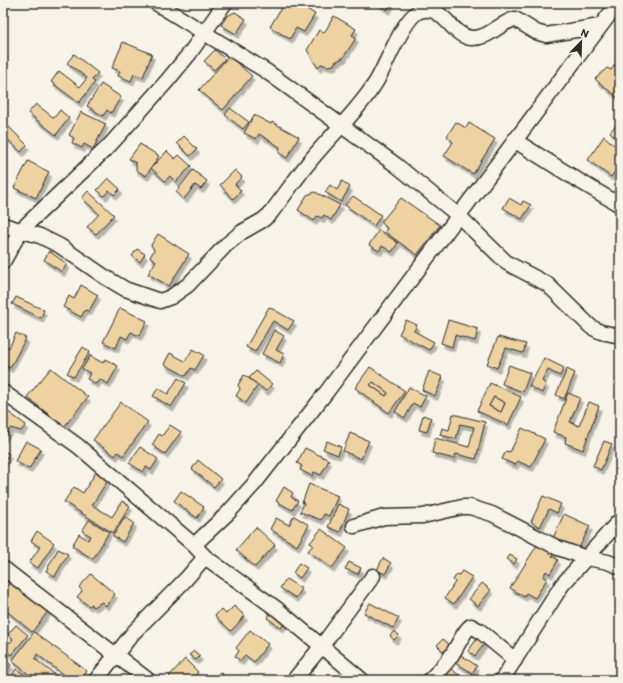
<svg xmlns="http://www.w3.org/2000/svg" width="623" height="683" font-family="Itim,sans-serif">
<defs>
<filter id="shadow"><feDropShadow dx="2.5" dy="4.5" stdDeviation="0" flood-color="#0004"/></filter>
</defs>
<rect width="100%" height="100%" fill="#f7f3e8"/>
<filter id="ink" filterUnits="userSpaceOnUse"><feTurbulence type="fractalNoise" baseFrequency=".025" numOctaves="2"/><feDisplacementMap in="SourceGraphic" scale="8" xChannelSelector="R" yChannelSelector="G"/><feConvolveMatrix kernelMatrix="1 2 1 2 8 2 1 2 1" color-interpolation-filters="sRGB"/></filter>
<g filter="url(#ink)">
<g fill="#eed2a2" stroke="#2b2b2b" fill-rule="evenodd" filter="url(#shadow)">
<polygon points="284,3 297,3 315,14 304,32 296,28 290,39 270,27"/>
<polygon points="377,3 392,3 387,10"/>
<polygon points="235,12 246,19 236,34 221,25 227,16"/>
<polygon points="334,16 356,29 352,35 356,38 343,58 335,62 334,65 327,66 321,64 318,68 307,50 319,30 324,33"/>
<polygon points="123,42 152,54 143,77 134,74 131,81 118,76 120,71 112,68"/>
<polygon points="215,50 225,59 214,70 204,61"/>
<polygon points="74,54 98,73 92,80 95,82 79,103 51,82 59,71 80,87 87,78 67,63"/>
<polygon points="229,56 252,76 223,110 199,90"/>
<polygon points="617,62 620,64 620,96 618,98 595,79 607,68 611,70"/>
<polygon points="101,84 121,97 111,113 107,110 103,116 87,106"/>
<polygon points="36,104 54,118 60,110 69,118 56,135 28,113"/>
<polygon points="230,108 249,122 243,129 225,115"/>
<polygon points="81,112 106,124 93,149 84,144 82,148 72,143 74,138 69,135"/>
<polygon points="254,115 271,124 272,122 299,137 287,158 279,153 280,147 259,134 256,139 244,133"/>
<polygon points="620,120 620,142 610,132"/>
<polygon points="456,122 466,128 469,123 495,139 473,174 444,156 453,142 447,136"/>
<polygon points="6,124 27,145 21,152 3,135 3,127"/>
<polygon points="184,136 197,149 190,156 177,143"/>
<polygon points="604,136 620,150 620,164 611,177 588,160"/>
<polygon points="140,144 159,156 146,176 136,170 136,163 129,159"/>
<polygon points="167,151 175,159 179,155 191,166 176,182 170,176 165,181 151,168"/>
<polygon points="28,161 49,172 36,198 14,188"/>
<polygon points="193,170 207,181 201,189 195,185 184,199 176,192"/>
<polygon points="235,170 242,177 235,184 241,191 233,199 220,185"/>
<polygon points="108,178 120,189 114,195 109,190 104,196 97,190"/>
<polygon points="342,181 350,187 341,202 325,192 330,185 337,190"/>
<polygon points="88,191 114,215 96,234 87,227 99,214 82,198"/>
<polygon points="315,192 340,205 331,220 324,215 322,218 317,216 314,221 298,210 307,195"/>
<polygon points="353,196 381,215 374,226 345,205"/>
<polygon points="401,198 440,225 417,255 385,232 387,228 381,222"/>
<polygon points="509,198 521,205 523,201 531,205 522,219 503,208"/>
<polygon points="379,230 398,243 392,252 382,246 379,251 369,245"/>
<polygon points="158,234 189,254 169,286 148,274 156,261 150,257 154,250 151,245"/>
<polygon points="137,249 145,254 140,262 132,256"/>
<polygon points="49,251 67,264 62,272 44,260"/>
<polygon points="81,285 98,295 89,311 85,310 81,317 63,307 69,296 74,299"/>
<polygon points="16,297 44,310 41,318 12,304"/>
<polygon points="269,307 294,321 288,330 273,321 255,352 246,347"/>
<polygon points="120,308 147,321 139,336 131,332 127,339 121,336 116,348 103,342"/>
<polygon points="406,320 417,325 414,331 434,342 429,350 399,334"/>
<polygon points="448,320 478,329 475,341 455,335 452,347 441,343"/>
<polygon points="274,330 284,336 276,350 284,354 280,363 262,354"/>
<polygon points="16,333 26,338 10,368 3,365 3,344 9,348"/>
<polygon points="498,337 526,344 523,353 506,348 497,368 487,364"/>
<polygon points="83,347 90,352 74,377 67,373"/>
<polygon points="193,349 204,355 195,370 191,368 186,376 164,364 170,353 185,361"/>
<polygon points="90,356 103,363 105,359 118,366 108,384 99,379 96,384 87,379 90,373 82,369"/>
<polygon points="544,358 564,368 560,376 548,370 542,381 546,384 542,393 529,386"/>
<polygon points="509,365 530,373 523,392 502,384"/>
<path d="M370 367 405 391 389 413 355 388ZM373 382 388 393 386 396 370 385Z"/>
<polygon points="51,368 88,397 64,427 27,397"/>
<polygon points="567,369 575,373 564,399 556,395"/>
<polygon points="256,371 272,384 266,391 249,378"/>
<polygon points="429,371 443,377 435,396 422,390"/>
<polygon points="244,375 258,385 246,403 236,396 240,389 238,385"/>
<polygon points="178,378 186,383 171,407 153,396 158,388 168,394"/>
<polygon points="373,382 388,393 386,396 370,385"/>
<path d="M490 383 521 397 508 425 477 411ZM494 397 505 403 501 412 489 406Z"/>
<polygon points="409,387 426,396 420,407 413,403 405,418 395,412"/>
<polygon points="568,393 580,398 570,422 579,426 589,402 599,406 583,450 565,443 566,437 553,432"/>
<polygon points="494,397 505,403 501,412 489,406"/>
<polygon points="121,402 148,422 123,456 118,452 115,456 93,440"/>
<polygon points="3,408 26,425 21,431 11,428 3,438"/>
<polygon points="453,414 485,422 476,459 456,454 454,459 432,453 435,438 469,447 474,427 460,424 456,439 440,435 442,428 449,430"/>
<polygon points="423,415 431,418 427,432 419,430"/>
<polygon points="170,425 181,432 165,454 152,445 159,434 162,436"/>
<polygon points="522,428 545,439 531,467 517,461 515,465 502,459 506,451 510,452"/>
<polygon points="350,433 369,441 361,459 343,451"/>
<polygon points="26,441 41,449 29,469 15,461"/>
<polygon points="327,441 341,447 338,455 323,449"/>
<polygon points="604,441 612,444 601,470 593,466"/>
<polygon points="140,447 158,459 151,470 146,467 143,472 129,463"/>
<polygon points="305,448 329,460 321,475 314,472 312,476 300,470 302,466 297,463"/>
<polygon points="3,450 9,454 3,462"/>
<polygon points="198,460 221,479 214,487 192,469"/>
<polygon points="96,472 108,480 92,505 112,517 122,501 130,506 113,533 64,502 74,487 83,493"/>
<polygon points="309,484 338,496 329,516 324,514 321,520 300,512 304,503 302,503"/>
<polygon points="284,487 293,493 291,497 298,501 292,510 276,501"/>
<polygon points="181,491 204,507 197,518 174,501"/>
<polygon points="543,496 561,504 557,513 549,509 540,527 531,522"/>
<polygon points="338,504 349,509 340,532 328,527"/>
<polygon points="564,514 590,526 578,550 553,538"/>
<polygon points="294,516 309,525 297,546 270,529 276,518 289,525"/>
<polygon points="125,517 134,523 123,542 113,536"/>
<polygon points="89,520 109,532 93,559 72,546 79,534 88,540 91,536 82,531"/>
<polygon points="256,527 275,545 255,567 236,550"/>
<polygon points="321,529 347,548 332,568 308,551 313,545 310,543"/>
<polygon points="37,531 54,543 38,568 29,563 40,547 31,541"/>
<polygon points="539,542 555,552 552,556 558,560 550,574 546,571 543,577 547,579 535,598 526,593 524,597 510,588"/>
<polygon points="58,549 68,554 55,576 46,571"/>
<polygon points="510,555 517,559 514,564 507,559"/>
<polygon points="383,558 391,563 385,574 377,570"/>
<polygon points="349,562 361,568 358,574 345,569"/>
<polygon points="299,563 307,568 300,578 293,573"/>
<polygon points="462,571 472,577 454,604 445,598 455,582 453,580 457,574 459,575"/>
<polygon points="3,572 49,610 32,632 3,608"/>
<polygon points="91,574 115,594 106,606 102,602 93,607 92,604 89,606 77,597 82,591 79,587"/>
<polygon points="286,579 302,589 296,598 280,588"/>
<polygon points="482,583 491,590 478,606 469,599"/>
<polygon points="370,603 399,618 393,628 364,613"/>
<polygon points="234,606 245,616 231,631 215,616 221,609 226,614"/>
<polygon points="273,610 287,620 281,628 267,618"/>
<polygon points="16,625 28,635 11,655 3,648 3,637 10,643 13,639 8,634"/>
<polygon points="250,630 268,644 254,662 245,655 241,661 235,657 239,651 236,648"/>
<polygon points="394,631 399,635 394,640 390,636"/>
<polygon points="34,632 87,671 80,680 70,680 37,654 35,659 62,680 36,680 12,661"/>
<polygon points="479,636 486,642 475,656 468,651"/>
<polygon points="443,639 454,649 448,656 437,645"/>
<polygon points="194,651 200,656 196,660 189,655"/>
<polygon points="461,655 477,666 472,673 455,662"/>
<polygon points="3,658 11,665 3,675"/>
<polygon points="185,659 198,672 191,680 173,680 169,676"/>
<polygon points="449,667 465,680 454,680 445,672"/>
<polygon points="16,669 33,680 9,680"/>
<polygon points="220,672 229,680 212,680"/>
</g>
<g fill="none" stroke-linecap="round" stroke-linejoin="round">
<defs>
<g id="street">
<polyline points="156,3 266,71 396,165 459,216 507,263 547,284 591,327 601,332 620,336"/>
<polyline points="514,140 576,179 620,205"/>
<path d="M3 225 40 236 60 246 105 277 125 289 160 301 171 297 188 285 226 245 242 232 263 220 270 214C284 196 296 178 310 161 332 134 358 111 376 82 386 66 404 16 420 11 443 3 451 36 471 38 489 39 499 23 515 19L536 32 546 35 600 26"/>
<polyline points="3,262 21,230 109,146 167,81 190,53 225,3"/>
<polyline points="3,392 78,446 194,545 205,557 277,609 362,680"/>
<polyline points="354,526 384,517 423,516 462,507 470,507 492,514 558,548 587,558 608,562 620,567"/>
<polyline points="194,545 228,513 255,483 325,394 618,3"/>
<polyline points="3,568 148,680"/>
<polyline points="96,680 133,633 186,579 205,557"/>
<polyline points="294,680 321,647 373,576"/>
<path d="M430 680C436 673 443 667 449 659 456 650 464 630 471 626L480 631 515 660"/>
<polyline points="502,680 562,585 620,520"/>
</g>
</defs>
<use href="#street" stroke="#2b2b2b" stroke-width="17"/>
<use href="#street" stroke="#f7f3e8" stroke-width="14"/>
</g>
</g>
<rect width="623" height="683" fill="none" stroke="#f7f3e8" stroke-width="16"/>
<rect x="8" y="8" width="607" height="667" fill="none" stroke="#2b2b2b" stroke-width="1.5" filter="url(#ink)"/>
<g transform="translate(581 42) rotate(23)" stroke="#f7f3e8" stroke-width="3" paint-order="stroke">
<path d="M0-3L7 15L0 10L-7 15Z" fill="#2b2b2b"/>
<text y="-6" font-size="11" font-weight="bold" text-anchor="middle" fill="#2b2b2b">N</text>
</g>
</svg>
